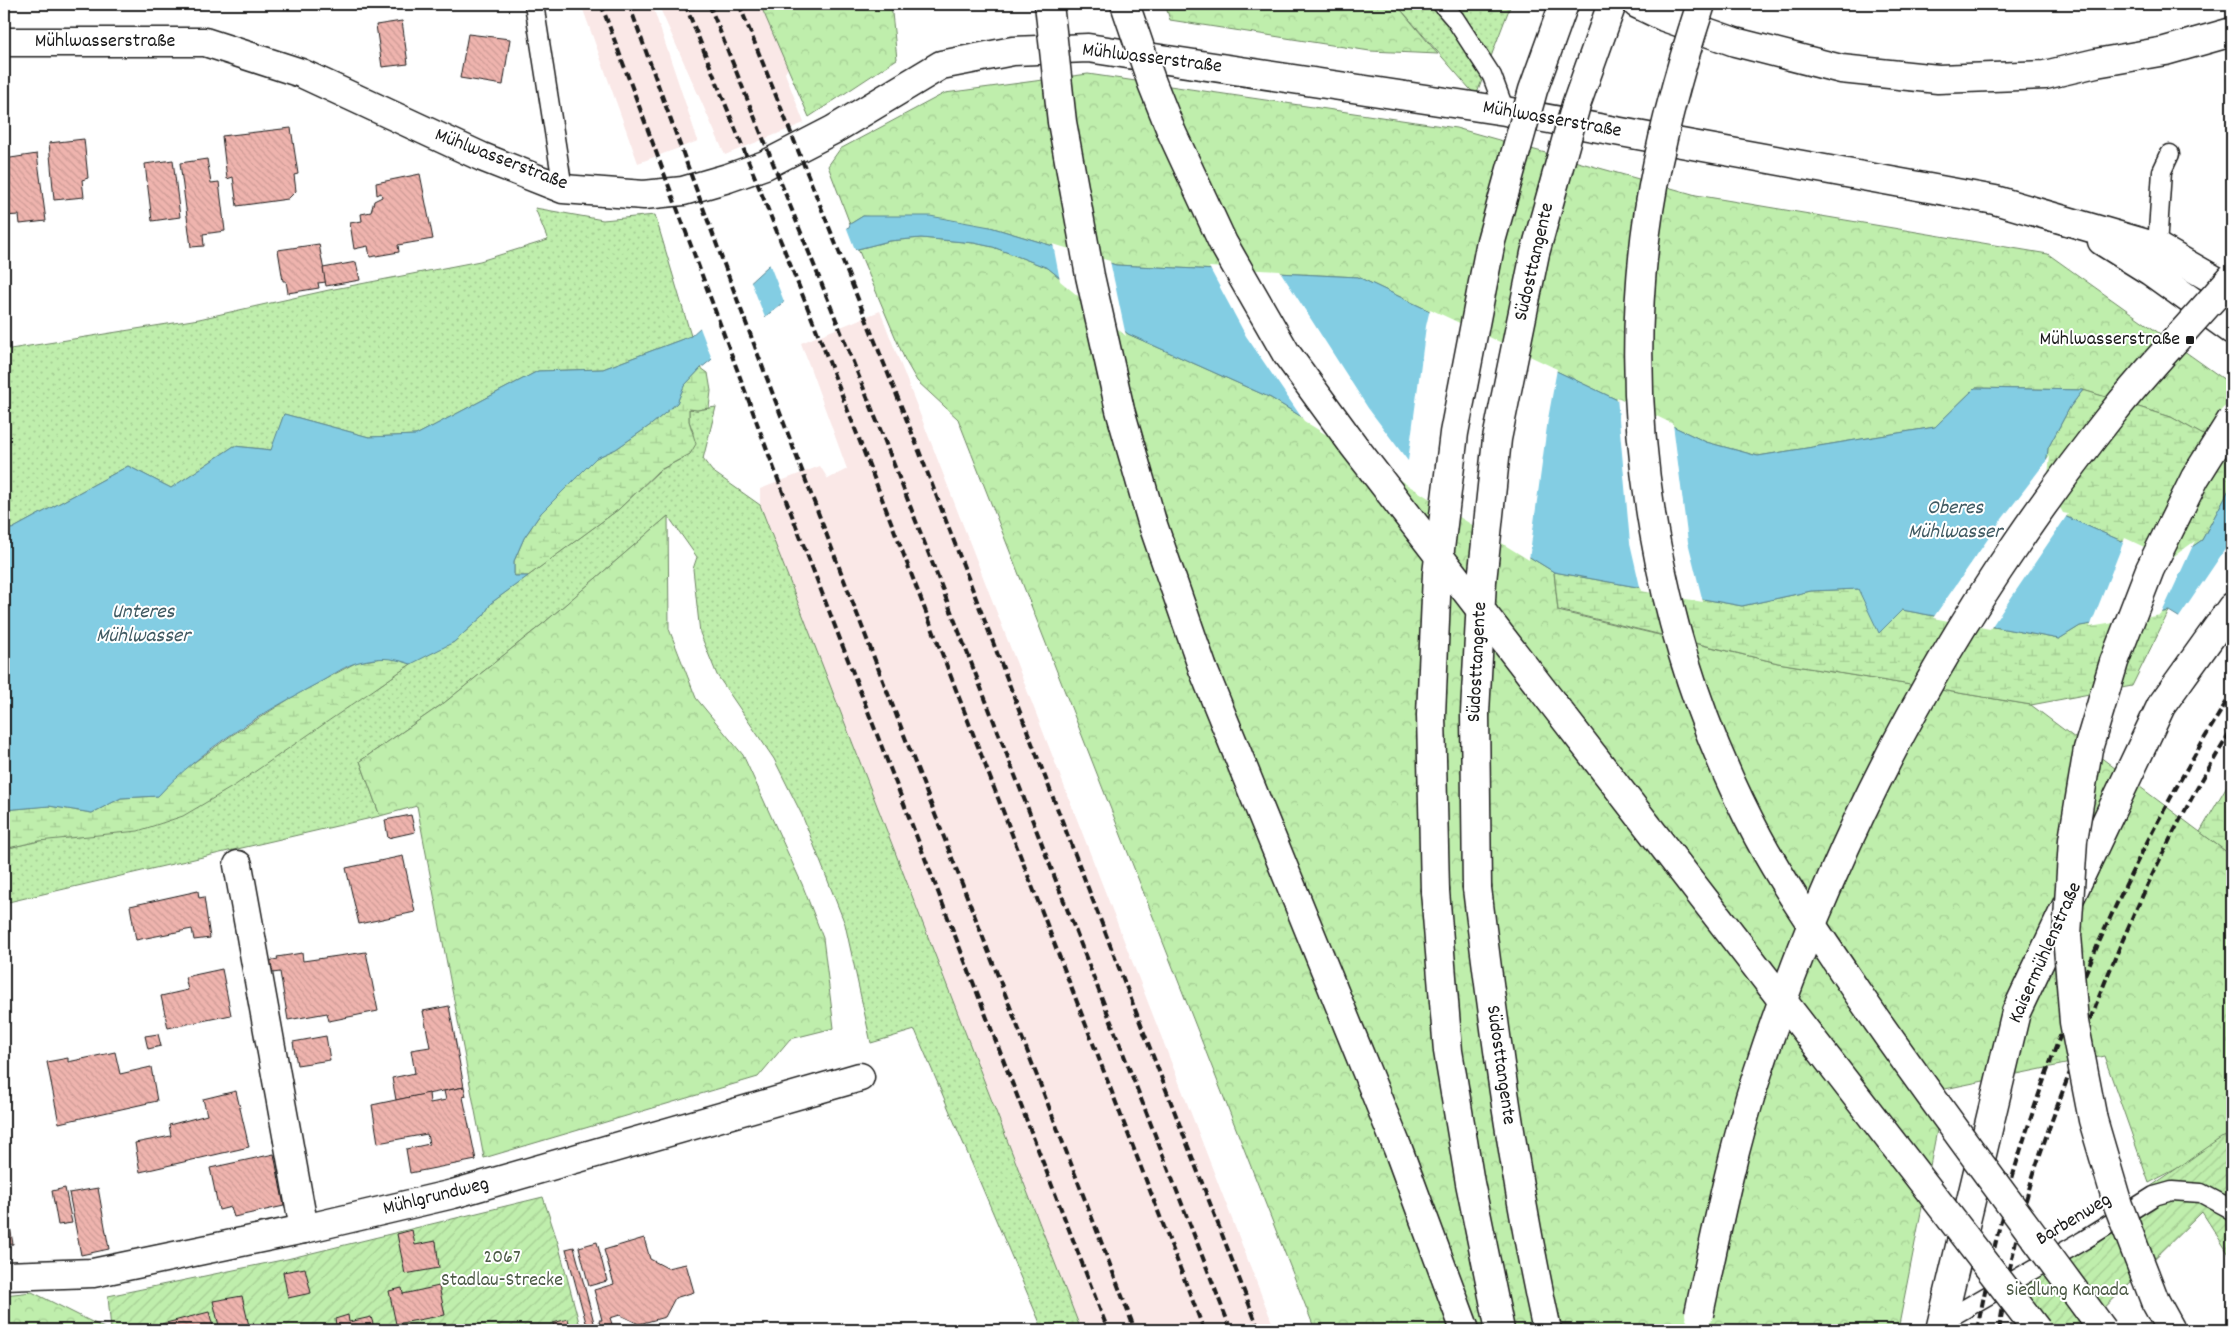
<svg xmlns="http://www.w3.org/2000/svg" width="2236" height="1334" font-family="Dekko,sans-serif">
<defs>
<pattern id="grass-dots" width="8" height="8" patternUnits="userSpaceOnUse" patternTransform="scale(1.25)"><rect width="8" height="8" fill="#bfeeac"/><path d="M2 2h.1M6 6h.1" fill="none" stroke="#a4cc93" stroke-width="1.8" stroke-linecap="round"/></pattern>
<pattern id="forest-crowns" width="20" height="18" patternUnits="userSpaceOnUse" patternTransform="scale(1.25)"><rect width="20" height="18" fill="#bfeeac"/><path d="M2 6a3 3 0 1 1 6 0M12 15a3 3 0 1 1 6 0" fill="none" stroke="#a4cc93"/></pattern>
<pattern id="wetland-marsh" width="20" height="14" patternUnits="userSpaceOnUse" patternTransform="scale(1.25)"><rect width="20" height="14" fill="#bfeeac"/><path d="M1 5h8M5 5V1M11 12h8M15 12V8" fill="none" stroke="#a4cc93"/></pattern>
<pattern id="garden-furrows" width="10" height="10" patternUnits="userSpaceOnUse" patternTransform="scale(1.25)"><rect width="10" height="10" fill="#bfeeac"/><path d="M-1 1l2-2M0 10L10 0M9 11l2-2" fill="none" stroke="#a4cc93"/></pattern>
<pattern id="building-back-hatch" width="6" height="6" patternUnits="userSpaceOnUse" patternTransform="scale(1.25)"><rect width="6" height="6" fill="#efb4ae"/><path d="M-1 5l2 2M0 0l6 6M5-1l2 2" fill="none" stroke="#cc9a95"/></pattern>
</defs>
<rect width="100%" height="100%" fill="#fff"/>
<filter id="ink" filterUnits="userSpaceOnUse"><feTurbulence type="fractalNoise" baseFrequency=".02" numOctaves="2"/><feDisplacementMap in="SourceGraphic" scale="10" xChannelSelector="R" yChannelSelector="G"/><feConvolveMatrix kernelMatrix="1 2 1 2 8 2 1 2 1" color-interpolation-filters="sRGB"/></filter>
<g filter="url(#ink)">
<g fill="#fae8e7">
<polygon points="581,4 652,4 698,141 638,163"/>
<polygon points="658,4 760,4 788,68 785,73 804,123 725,155"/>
<polygon points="880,311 1275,1330 1081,1330 760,505 760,489 820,466 828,479 847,469 801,343"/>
</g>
<g fill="url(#grass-dots)" stroke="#6e8564">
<polygon points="1396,4 1511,4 1476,96"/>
<polygon points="535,208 603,220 655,215 691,336 603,369 538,371 416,435 369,437 284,414 272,450 234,446 171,488 128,466 12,529 4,527 4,350 199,319 329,290 480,261 548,240"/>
<polygon points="716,407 703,459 712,471 760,505 1081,1330 1043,1330 915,1030 871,1043 845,924 802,815 774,759 717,675 700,633 693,569 697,557 668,516 545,622 444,703 360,761 380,816 4,903 4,849 39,841 379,686 421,657 454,642 484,615 491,603 619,509 659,471 690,454 693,432 689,421 689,409 697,410"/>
</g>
<g fill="url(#forest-crowns)" stroke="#6e8564">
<polygon points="760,4 891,4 897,59 809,117"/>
<polygon points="1165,4 1396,4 1438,54 1370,51 1170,20"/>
<polygon points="1088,74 1456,128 1696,195 2048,254 2232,385 2232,451 2171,417 2083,390 1975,388 1935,427 1758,456 1706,442 1358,277 1116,265 990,227 863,216 850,224 828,166 840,149 945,93"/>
<polygon points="921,238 974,243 993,247 1048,268 1128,334 1271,398 1554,572 1558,611 1778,663 2031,705 2232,856 2232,1140 2149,1183 2104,1056 1945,1089 1898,1330 1315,1330 958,419 917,381 905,360 858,249 889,241"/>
<polygon points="668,516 669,629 696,698 743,755 802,884 823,938 834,1028 790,1039 758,1077 484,1158 417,806 380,816 360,761 444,703 545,622"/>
<polygon points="32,1292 108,1330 4,1330 4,1295"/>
</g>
<g fill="url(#wetland-marsh)" stroke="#6e8564">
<polygon points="701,368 708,373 711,391 709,408 697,410 689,409 689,421 696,444 690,454 658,471 619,509 528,576 514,576 514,561 524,538 541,513 596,458 616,449 652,424 677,403 684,386"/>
<polygon points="2083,390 2171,417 2232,451 2232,484 2202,540 2170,562 2062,515 2044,485 2048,448 2070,407"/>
<polygon points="1554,572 1742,606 1811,591 1858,589 1902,610 2059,639 2080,626 2169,611 2132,686 2031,705 1778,663 1558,610"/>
<polygon points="390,657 411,664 234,786 183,816 138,831 39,841 4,849 4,810 49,806 92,813 121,798 158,796 178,774 232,735 294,696 357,662"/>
<polygon points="2232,777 2232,856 2200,832"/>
</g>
<g fill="url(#garden-furrows)" stroke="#6e8564">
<polygon points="2232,1134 2232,1259 2202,1212 2082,1330 2020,1330 2021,1276 2221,1138"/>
<polygon points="543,1197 558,1243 581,1330 111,1330 108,1296 287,1259"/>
</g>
<path fill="#83cde3" stroke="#5a8693" d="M863 216H930L990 227 1116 265 1358 277 1706 442 1758 456 1935 427 1975 388 2083 390 2070 407 2048 448 2044 485 2062 515 2170 562 2202 540 2232 484V700L2211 637 2169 611 2080 626 2059 639 1902 610 1879 633 1858 589 1811 591 1742 606 1554 572 1271 398 1128 334 1048 268 993 247 974 243 921 238 889 241 846 252 701 368 684 386 677 403 652 424 616 449 596 458 541 513 524 538 514 561V576H528L491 603 484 615 454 642 411 664C390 657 380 657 359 662 346 665 333 675 322 681 264 712 202 748 158 796L121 798 92 813 49 806 4 810V527L12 529 128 466 171 488 234 446 271 450 284 414 369 437 416 435 538 371 603 369 691 336 768 266 798 246 849 227 850 224Z"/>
<g fill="#fff">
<polygon points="846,226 856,252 848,254 785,304 769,263 796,244"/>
<polygon points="1053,244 1110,261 1126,336 1060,281"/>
<polygon points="1209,267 1280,271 1368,408 1408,461 1426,326 1430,309 1557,369 1548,419 1529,560 1304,421 1246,336"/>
<polygon points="750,279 766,320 713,362 699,325"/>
<polygon points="1617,397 1673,424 1688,542 1703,602 1641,591 1630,543"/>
<polygon points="2050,456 2047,485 2063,513 2068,514 1990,629 1933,618 1999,523"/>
<polygon points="2125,538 2170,559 2195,541 2161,615 2090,627"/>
<polygon points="2232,539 2232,703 2230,701 2221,675 2223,672 2221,674 2209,638 2178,619"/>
</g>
<g fill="url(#building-back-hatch)" stroke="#1c1c1c">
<polygon points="402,21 408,64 382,67 376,25"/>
<polygon points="468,34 510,39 503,85 460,78"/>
<polygon points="291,128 298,174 294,175 296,191 288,199 237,206 233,177 227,179 222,136"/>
<polygon points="84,139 88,178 82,180 84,197 54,200 49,143"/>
<polygon points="37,154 46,221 20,224 19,215 4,216 4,178 6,178 4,159"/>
<polygon points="207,159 211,183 219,182 225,231 203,234 204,246 191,247 180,163"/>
<polygon points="173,160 180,217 152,221 145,164"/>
<polygon points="420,174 433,239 398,245 399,252 370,257 368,246 354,249 350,223 362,221 361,214 371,212 374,201 382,197 381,193 377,195 376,183"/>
<polygon points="319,244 326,282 318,283 319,288 288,293 286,281 283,281 278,250"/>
<polygon points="356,262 360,280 326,286 323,268"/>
<polygon points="411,815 415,832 388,838 385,820"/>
<polygon points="403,856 415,912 359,924 346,868"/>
<polygon points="198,891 199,898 204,897 210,938 194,940 192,929 136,940 130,906"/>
<polygon points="366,952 378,1011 329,1021 327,1013 288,1020 280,972 265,974 263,962 278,959 277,957 302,953 303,961"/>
<polygon points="222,969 231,1015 168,1028 161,996 188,990 185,977"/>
<polygon points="449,1006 464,1087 396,1100 392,1078 415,1073 411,1050 430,1047 423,1011"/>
<polygon points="158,1034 161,1046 148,1049 145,1036"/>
<polygon points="326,1036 330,1060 297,1065 293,1042"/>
<polygon points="115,1052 120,1074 151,1067 157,1101 59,1123 47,1062 68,1058 68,1062"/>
<polygon points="464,1087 466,1096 463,1097 476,1160 410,1173 406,1149 429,1144 427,1134 378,1143 372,1105 429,1093 430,1103 446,1100 444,1091"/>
<polygon points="236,1091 249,1147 140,1172 135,1143 171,1136 169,1125 207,1115 203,1099"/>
<polygon points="274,1154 284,1206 234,1217 231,1207 219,1210 210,1168"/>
<polygon points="65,1188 72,1223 58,1225 52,1191"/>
<polygon points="98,1188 109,1249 81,1255 69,1193"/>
<polygon points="9,1221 13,1244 4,1245 4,1222"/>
<polygon points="412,1230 415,1245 436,1241 439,1268 405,1274 397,1234"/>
<polygon points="644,1238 650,1259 667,1268 686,1264 694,1292 675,1298 665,1317 639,1324 620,1315 610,1318 613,1327 601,1330 599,1320 602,1320 594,1290 614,1284 604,1250"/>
<polygon points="597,1242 607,1281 589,1286 579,1247"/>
<polygon points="574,1247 596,1330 588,1330 566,1249"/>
<polygon points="305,1268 311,1293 288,1298 283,1272"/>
<polygon points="439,1286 445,1315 396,1324 389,1291 402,1288 403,1294"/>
<polygon points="242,1296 250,1330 220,1330 213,1301"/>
<polygon points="209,1312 214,1330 164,1330 162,1324"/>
<polygon points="348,1315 349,1322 371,1317 375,1330 328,1330 327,1327 336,1325 335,1319"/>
<polygon points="568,1319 571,1330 555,1330 553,1323"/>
</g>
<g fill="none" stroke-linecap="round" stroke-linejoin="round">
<defs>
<g id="service">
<polyline points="534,4 563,189"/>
<polyline points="1442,4 1455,19 1492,76 1505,111"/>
<polyline points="2157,247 2162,171 2170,154"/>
<polyline points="1942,1322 2084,1240 2154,1196 2172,1191 2201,1193 2231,1209 2232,1212"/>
</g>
<g id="minor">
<polyline points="4,42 205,42 301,73 482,157 563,189 644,195 683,191 728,178 765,165 833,130 941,65 1013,51 1088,48 1505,111 1995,200 2157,247 2232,290"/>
<polyline points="2102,241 2150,271 2232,330"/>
<polyline points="238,865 304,1229"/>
<polyline points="4,1276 93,1273 304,1229 453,1194 860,1077"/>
<polyline points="1940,1330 2016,1012 2161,706 2232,607"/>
</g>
<g id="motorway">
<polyline points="1637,4 1664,17 1735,42 1841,69 1938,79 2045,75 2096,63 2165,51 2232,32"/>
<polyline points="1203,669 1398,1149 1465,1330"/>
<path d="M1477 888C1495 1037 1515 1184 1547 1330"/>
<polyline points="1435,891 1448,1051 1470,1183 1500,1330"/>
<polyline points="2155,1301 2171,1330"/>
</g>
</defs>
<use href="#service" stroke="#1c1c1c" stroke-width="21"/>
<use href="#minor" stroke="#1c1c1c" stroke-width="31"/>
<use href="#motorway" stroke="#1c1c1c" stroke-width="31"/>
<use href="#service" stroke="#fff" stroke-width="18"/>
<use href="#minor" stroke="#fff" stroke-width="28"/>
<use href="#motorway" stroke="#fff" stroke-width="28"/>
<g stroke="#1c1c1c" stroke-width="4" stroke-dasharray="8 4" stroke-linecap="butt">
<polyline points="601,4 779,482 1108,1330"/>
<path d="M629 4C788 450 966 888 1135 1330"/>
<polyline points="685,4 819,336 1204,1330"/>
<polyline points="709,4 884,439 1231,1330"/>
<polyline points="739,4 914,438 1259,1330"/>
<path d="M1977 1330C1988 1275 2000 1219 2016 1165 2066 999 2140 840 2232 693"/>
<path d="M1999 1330C2007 1282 2016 1233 2030 1186 2042 1145 2058 1104 2073 1064 2116 949 2166 834 2232 730"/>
</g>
<defs>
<g id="motorway-bridge">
<polyline points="1049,4 1062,122 1090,276 1120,410 1152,522 1203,669"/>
<polyline points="1125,4 1152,83 1172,133 1223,243 1286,353 1354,446 2037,1330"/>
<path d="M1701 4C1679 71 1660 140 1649 210 1617 421 1658 649 1758 837 1787 891 1823 941 1857 992 1936 1107 2021 1218 2103 1330"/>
<polyline points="1477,888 1475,713 1482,581 1497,439 1535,253 1576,105 1612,4"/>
<polyline points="1435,891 1431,715 1437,574 1454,433 1491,241 1533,90 1564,4"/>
<polyline points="2155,1301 2118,1205 2093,1120 2074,1022 2067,935 2073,840 2088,749 2114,662 2150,569 2195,478 2232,419"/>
<path d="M1699 1314C1716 1233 1732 1151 1758 1072 1819 885 1905 706 2016 544 2045 501 2078 457 2111 415 2149 367 2192 323 2232 277"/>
</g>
</defs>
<use href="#motorway-bridge" stroke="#1c1c1c" stroke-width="31" stroke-linecap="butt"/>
<use href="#motorway-bridge" stroke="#fff" stroke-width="28"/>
</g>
</g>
<rect fill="#1c1c1c" stroke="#fff" stroke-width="2" x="2185" y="335" width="10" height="10" rx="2.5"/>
<g text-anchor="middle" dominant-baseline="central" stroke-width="4" stroke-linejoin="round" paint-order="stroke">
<g font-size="20" fill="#1c1c1c" stroke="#fff">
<text x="105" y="42">Mühlwasserstraße</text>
<text transform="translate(1152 59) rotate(7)">Mühlwasserstraße</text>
<text transform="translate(1552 120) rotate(10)">Mühlwasserstraße</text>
<text transform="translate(501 160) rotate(21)">Mühlwasserstraße</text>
<text transform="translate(1535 262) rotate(-77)">Südosttangente</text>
<text transform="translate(1478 662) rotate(-87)">Südosttangente</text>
<text transform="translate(2046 953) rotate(-66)">Kaisermühlenstraße</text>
<text transform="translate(1500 1065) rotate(82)">Südosttangente</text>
<text transform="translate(436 1197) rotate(-14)">Mühlgrundweg</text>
<text transform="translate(2074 1220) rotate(-31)">Barbenweg</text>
</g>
<g font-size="20" fill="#1c1c1c" stroke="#fff" text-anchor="end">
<text x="2180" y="340">Mühlwasserstraße</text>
</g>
<g font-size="20" fill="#4d5b47" stroke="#fff">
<text x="502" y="1258">2067<tspan x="502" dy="23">Stadlau-Strecke</tspan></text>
<text x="2067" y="1291">Siedlung Kanada</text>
</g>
<g font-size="21" font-style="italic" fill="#405a62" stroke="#fff">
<text x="1955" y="509">Oberes<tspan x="1955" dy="24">Mühlwasser</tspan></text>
<text x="143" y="613">Unteres<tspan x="143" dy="24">Mühlwasser</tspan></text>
</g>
</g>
<rect width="2236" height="1334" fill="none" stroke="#fff" stroke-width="20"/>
<rect x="10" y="10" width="2216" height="1314" fill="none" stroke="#1c1c1c" stroke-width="2" filter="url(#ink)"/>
</svg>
